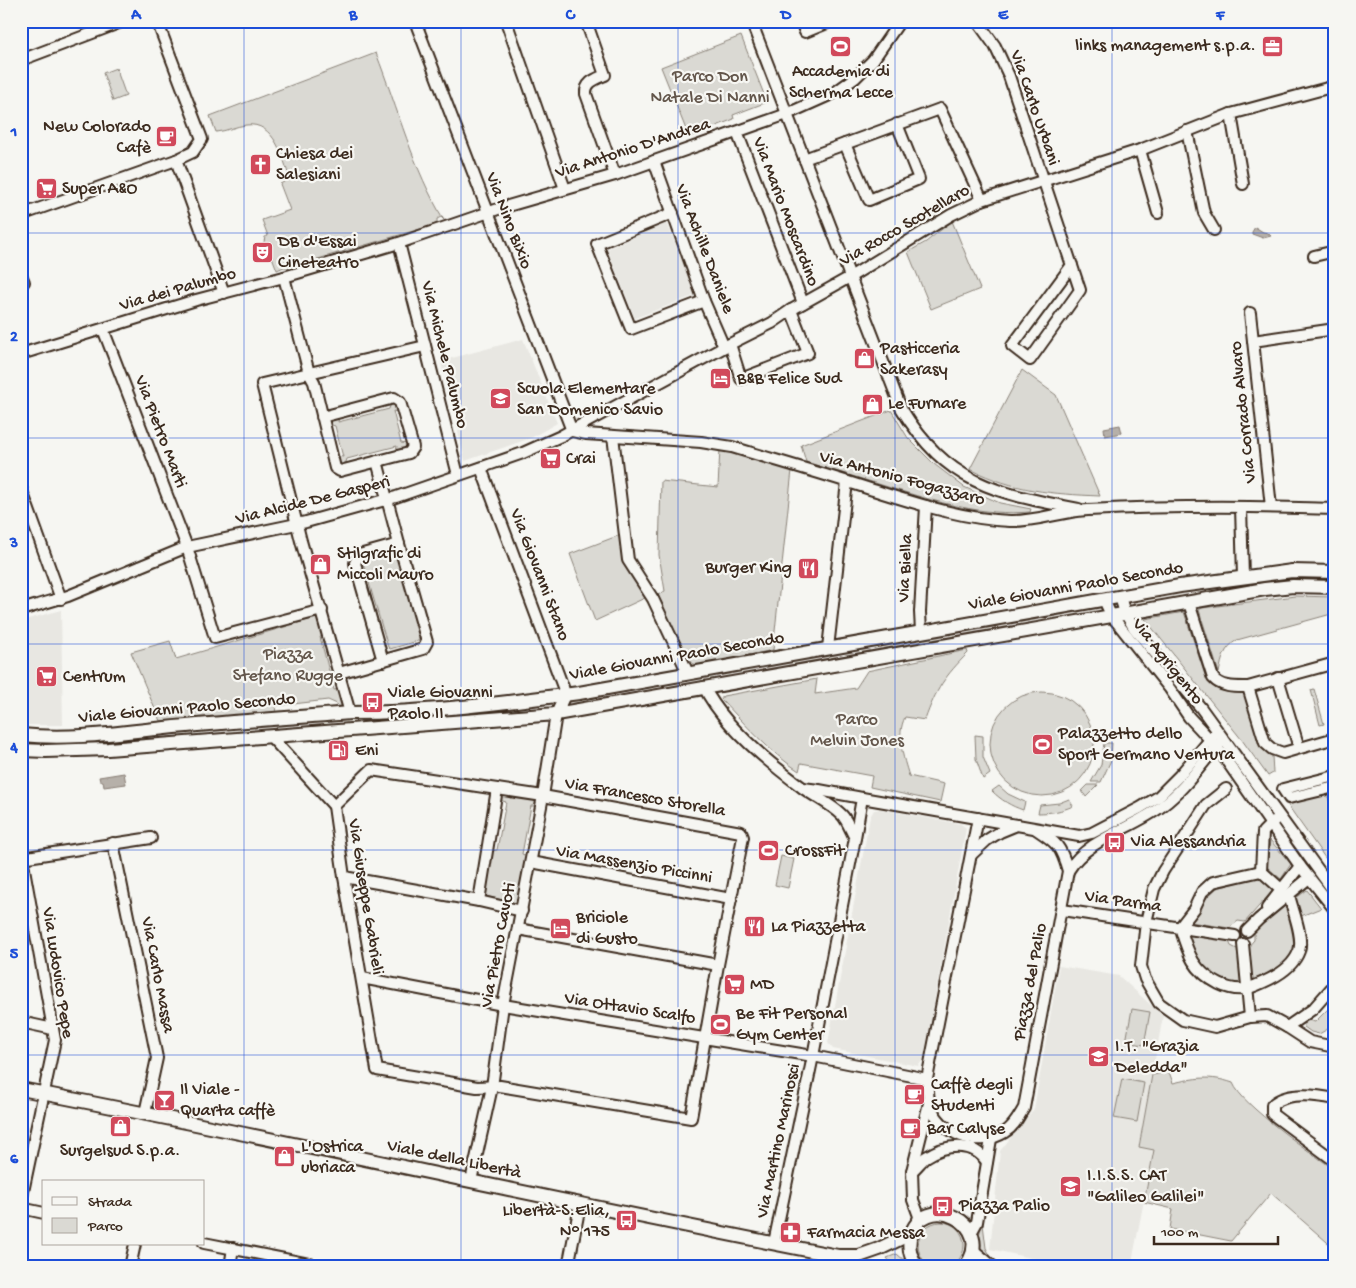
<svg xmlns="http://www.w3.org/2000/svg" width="1356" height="1288" font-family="'Gochi Hand',sans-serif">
<rect width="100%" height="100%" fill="#f6f6f2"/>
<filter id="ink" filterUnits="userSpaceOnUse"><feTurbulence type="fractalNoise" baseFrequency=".02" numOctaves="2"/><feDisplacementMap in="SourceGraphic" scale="10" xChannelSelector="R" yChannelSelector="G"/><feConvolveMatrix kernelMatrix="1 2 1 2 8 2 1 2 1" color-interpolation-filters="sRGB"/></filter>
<g filter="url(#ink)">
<g fill="#e8e7e2">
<polygon points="667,223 696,295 635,318 607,249"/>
<polygon points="523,339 557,423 531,438 465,461 458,432 461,427 448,375 443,372 441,361"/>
<polygon points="61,610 63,725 21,725 21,621"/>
<polygon points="879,809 961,824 966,828 924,1059 918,1066 833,1049 828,1043 870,817 874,810"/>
<polygon points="1059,966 1119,976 1163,1016 1139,1146 1154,1149 1131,1267 1071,1267 990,1249 1000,1151 1034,1109"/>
</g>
<g fill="#dad9d3" stroke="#8a8278">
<polygon points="741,36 767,102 733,115 734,119 689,137 661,67"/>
<path d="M376 53C398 109 413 169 444 220L441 217 437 219V224L287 268 284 267 277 270 269 249 264 251 263 247 265 237 268 236 262 220 290 210 280 184 290 179C283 159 275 121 246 125 236 126 227 131 216 132L210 116Z"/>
<polygon points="116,68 126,96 113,101 103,73"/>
<polygon points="952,221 980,289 931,309 908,252 926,242"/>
<path d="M1022 370 1056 395 1100 496C1051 494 1015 491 970 469Z"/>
<polygon points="391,403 396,403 399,412 393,411 401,443 407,444 407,447 396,452 397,446 347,459 345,465 339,464 337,456 343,457 335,426 329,424 329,420 339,417 338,422 389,409"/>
<path d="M891 410 908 438 934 464 964 487 1000 503 1031 509 1030 512C982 516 937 502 891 488 863 479 835 471 806 462L801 445Z"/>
<polygon points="720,449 746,455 792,470 773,650 699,666 692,663 673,630 658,595 665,591 659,555 661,481 718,487"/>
<polygon points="620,535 647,597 595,621 570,554"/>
<polygon points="395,551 397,552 421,640 390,649 388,647 363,563 365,560"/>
<path d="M1295 596 1335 597V613L1237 640C1224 648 1222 658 1219 673L1199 610 1202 608Z"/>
<path d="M1184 612 1206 678C1215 693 1228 692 1245 693L1260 745 1272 756 1273 773 1268 776 1242 740 1145 619Z"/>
<polygon points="315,618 318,618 324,635 320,637 334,690 339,689 343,705 339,707 337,704 328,700 275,706 276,713 160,721 131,652 170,641 176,659"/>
<path d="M967 650 968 653C945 676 936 689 925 720L905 717C896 736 903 757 909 776L944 784 940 802 870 787 872 776 801 763 799 771C769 752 745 724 721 699L723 696 817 679 815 694 856 688 867 671Z"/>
<polygon points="1314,689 1324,724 1320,725 1311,690"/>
<circle cx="1042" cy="744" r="52"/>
<polygon points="975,735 983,736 983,757 990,774 983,779 976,759"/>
<polygon points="1104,743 1112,743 1111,760 1101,782 1091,782 1101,765"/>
<polygon points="1088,785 1098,785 1086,797 1082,791"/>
<path d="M999 786 1008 794 1025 802 1023 810C1011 806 1001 800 992 791Z"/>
<polygon points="1327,793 1335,822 1335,872 1287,804"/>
<polygon points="502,794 537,801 535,806 531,806 522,854 527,856 519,902 516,903 485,896 491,851 497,850 506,802 500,800"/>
<path d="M1069 799 1073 806C1062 811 1051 813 1038 813L1040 805 1059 803Z"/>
<polygon points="1270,840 1291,864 1281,879 1267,867"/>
<polygon points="781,856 794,859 788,888 775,885"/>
<polygon points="1259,877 1273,890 1245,922 1238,921 1229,928 1190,922 1208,896 1217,888"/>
<polygon points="1307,890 1321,908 1301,916 1296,898"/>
<path d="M1287 901C1290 914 1295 927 1296 940 1299 964 1267 975 1250 985L1247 948 1254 940V931Z"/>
<path d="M1185 932 1228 939 1231 946 1239 950 1243 985C1204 982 1198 964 1185 932Z"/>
<polygon points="1335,1002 1335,1025 1319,1034 1311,1032 1304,1027 1304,1024 1308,1020 1315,1022"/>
<polygon points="1132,1009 1150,1012 1144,1045 1126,1042"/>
<path d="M1169 1072 1173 1083C1195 1078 1210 1075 1233 1083 1242 1106 1312 1153 1335 1170V1249L1271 1193 1231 1241 1170 1229 1173 1209 1144 1202 1154 1150 1139 1147 1152 1075Z"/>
<polygon points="1122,1079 1144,1083 1137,1122 1114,1118"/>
<circle cx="941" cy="1245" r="23"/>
<path d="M983 1224 986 1248 994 1262C979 1249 974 1243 983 1224Z"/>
<polygon points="897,1254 905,1261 906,1267 894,1267 887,1258"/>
</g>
<g fill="#b6b0a9" stroke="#857a71">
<polygon points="1255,227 1263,232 1268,233 1271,236 1263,238 1252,234 1252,232"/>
<polygon points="1120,425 1122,433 1105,436 1104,428"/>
<polygon points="124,773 126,784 104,787 103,781 100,781 99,777"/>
</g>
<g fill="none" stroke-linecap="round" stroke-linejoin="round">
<defs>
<g id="minor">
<polyline points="415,21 572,431"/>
<polyline points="506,21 565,189"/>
<path d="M586 21 605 75C596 79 585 82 586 94L615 175"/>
<path d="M751 21 901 408C948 485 996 493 1079 509"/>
<polyline points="801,21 805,32 832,21"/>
<polyline points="977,21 995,46 1009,76 1080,290 1030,360 1012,346 1072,265"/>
<polyline points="21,60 124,21"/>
<polyline points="1231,114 1243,184"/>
<polyline points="1187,131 1204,213 1214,230"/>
<polyline points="737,132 803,303"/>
<polyline points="845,144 869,200 919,179 897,124"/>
<polyline points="1140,150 1158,213"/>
<polyline points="804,159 940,109 982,200"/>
<polyline points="176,160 224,293"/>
<polyline points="654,161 704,301 724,347"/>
<polyline points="673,213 597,244 631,329 704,301"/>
<polyline points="21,215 176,160 193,152 202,139 157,21"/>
<polyline points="399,243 458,475"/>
<polyline points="1314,256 1335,251"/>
<polyline points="21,275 24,282"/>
<polyline points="284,277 309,373 262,384 301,541 350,713"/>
<polyline points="1250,313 1271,507"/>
<polyline points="103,329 187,547 215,638 322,610"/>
<polyline points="1253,341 1335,329"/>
<polyline points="730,344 741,379 808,353 791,310"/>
<polyline points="21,354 196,300 284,277 399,243 501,208 615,175 787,114 834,93 855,78 873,60 900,21"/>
<polyline points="322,417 394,398 400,402 413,447 409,453 340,471 335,468 314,382 309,373 425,346"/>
<path d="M572 431 586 434 701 442 732 447C778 461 824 474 870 489 915 503 962 519 1010 521 1037 522 1062 511 1088 510 1171 506 1253 506 1335 509"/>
<polyline points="613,436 628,560 653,599 688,673"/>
<polyline points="377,461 399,544"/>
<polyline points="21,488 61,599"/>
<polyline points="1241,507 1243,577"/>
<polyline points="1120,597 1125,613 1134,628 1201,708 1335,893"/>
<polyline points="1104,600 1111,615 1170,689 1189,717 1217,747 1300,866 1335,910"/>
<path d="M1189 603 1213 678C1222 688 1236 687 1248 687L1335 663"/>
<polyline points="21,610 68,596 187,547 306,522 396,497 523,453 561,436 730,344 772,323 791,310 850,277 951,215 982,200 1140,150 1231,114 1335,86"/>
<polyline points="921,632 920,612 926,506"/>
<polyline points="828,648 847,482"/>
<polyline points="339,673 423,649 427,642 399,544 359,555 355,563 383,661"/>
<polyline points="1278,678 1299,748"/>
<path d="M704 687C723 725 769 763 803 788 815 797 832 805 842 815 847 820 851 831 855 838L813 1056 774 1243"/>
<polyline points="1248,687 1265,743 1272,749 1283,753 1335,738"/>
<polyline points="271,737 334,806"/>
<polygon points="371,770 543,796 741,832 743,837 718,965 691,1118 500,1086 477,1087 377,1070 344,877 334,806"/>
<polyline points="1335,787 1289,798 1283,789 1335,776"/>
<polyline points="803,788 819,790 862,798 855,838"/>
<polyline points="1226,789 1206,805 1163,871 1154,889 1146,922 1141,966 1145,979 1159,1003 1183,1020 1215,1027 1250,1017 1267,1016 1287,1027 1313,1009 1335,984"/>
<polyline points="862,798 1016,825"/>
<polyline points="113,843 157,1058 145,1113"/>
<polyline points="971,855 987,840 1000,832 1017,825 1079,836 1092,833 1140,808 1158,797 1179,776 1214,735"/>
<polyline points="21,858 151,838"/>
<polyline points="531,862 731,899"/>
<path d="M1068 871C1088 838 1132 829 1162 806 1185 789 1201 764 1220 743"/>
<polyline points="1261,871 1263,832 1274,821"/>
<polyline points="344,877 479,901 522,911"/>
<path d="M1281 889 1261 871 1213 882 1202 892 1194 909 1180 927C1188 953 1193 971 1219 984 1227 988 1236 990 1245 989 1254 987 1262 983 1270 979 1282 973 1294 965 1299 951 1304 937 1292 909 1289 895"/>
<polyline points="479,901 497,789"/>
<polyline points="1267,908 1300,866"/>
<polyline points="1062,910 1235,936"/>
<polyline points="518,929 718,965"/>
<polyline points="1247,931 1259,919 1309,878"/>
<polyline points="1243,944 1250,1017"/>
<polyline points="362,978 503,1005 813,1056 927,1079"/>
<polyline points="21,1022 53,1029"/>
<polyline points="1287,1027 1310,1042 1335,1047"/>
<path d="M1335 1099C1316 1095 1287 1091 1272 1105V1114L1335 1161"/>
<path d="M929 1103C940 1133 976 1150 1005 1132 1014 1127 1019 1116 1024 1108L1068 871C1061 846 1057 843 1036 829"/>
<path d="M912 1171C917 1167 921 1161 926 1157 946 1144 973 1141 987 1162"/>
<polyline points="471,1181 492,1087 503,1005 543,796 556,714 565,695 563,687 481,468"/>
<polyline points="21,1201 55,1040 22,858"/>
<polyline points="21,1208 44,1213"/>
<polyline points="917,1224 919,1216 913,1200 912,1171 929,1103 927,1079 978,818"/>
<polyline points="971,1233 977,1222 991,1139"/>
<polyline points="204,1243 325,1267"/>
<polyline points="130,1267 135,1244"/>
<polyline points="230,1267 233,1248"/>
<polyline points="568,1267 580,1205"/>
</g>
<g id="major">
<path d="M21 735C70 740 117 733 165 728 227 722 289 718 350 713 427 713 503 703 579 693L1180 586 1292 571 1335 572"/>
<polyline points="21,750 46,751 108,749 556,714 1265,589 1293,586 1335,587"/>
<path d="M21 1089C294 1142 565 1203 838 1256H859L879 1249 912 1233"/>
<polyline points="973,1251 992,1267"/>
<path d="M918 1267C911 1259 908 1249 910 1238 922 1188 999 1223 965 1267"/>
</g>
</defs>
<use href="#minor" stroke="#3b2a1e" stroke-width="14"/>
<use href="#major" stroke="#3b2a1e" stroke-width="16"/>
<use href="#minor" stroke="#f6f6f2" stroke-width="10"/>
<use href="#major" stroke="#f6f6f2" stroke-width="12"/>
</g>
</g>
<path fill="none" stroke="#1d4ed8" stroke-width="1" stroke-opacity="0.55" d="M244 21V1267M461 21V1267M678 21V1267M895 21V1267M1112 21V1267M21 233H1335M21 438H1335M21 644H1335M21 850H1335M21 1055H1335"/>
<defs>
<symbol id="office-square" viewBox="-11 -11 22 22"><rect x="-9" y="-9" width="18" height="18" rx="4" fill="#d1495b" stroke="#f6f6f2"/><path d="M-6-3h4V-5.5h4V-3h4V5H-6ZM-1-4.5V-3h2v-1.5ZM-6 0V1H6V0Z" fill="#fff"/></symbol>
<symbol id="stadium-square" viewBox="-11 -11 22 22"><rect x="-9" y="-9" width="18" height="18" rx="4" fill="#d1495b" stroke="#f6f6f2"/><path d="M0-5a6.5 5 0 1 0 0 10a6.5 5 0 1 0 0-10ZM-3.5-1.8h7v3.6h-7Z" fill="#fff"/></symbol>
<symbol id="cafe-square" viewBox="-11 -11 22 22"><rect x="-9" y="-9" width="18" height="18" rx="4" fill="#d1495b" stroke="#f6f6f2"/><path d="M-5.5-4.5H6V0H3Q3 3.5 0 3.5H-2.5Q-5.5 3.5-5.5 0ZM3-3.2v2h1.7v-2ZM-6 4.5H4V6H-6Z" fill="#fff"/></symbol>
<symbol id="church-square" viewBox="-11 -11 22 22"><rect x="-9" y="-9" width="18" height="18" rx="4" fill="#d1495b" stroke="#f6f6f2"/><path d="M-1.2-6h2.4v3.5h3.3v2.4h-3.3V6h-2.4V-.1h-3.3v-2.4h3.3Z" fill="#fff"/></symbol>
<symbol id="supermarket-square" viewBox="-11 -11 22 22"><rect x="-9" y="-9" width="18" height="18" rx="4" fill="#d1495b" stroke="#f6f6f2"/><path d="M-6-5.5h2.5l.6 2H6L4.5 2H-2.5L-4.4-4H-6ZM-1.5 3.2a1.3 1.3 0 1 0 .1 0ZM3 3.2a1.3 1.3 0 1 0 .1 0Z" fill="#fff"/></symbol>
<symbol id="theatre-square" viewBox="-11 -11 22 22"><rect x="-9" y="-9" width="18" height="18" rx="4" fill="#d1495b" stroke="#f6f6f2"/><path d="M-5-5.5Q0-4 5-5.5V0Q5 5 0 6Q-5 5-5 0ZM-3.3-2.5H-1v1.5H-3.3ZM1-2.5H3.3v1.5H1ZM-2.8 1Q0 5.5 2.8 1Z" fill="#fff"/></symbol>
<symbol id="shop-square" viewBox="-11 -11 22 22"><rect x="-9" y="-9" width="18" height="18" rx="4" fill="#d1495b" stroke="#f6f6f2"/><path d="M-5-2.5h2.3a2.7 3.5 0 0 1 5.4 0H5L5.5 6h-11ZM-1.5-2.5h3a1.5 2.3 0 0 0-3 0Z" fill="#fff"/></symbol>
<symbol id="hotel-square" viewBox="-11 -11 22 22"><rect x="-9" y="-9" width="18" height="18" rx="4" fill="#d1495b" stroke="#f6f6f2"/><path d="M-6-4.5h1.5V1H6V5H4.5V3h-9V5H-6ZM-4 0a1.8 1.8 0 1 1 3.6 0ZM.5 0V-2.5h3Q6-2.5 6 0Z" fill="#fff"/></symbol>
<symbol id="school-square" viewBox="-11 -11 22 22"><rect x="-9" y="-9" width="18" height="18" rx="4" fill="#d1495b" stroke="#f6f6f2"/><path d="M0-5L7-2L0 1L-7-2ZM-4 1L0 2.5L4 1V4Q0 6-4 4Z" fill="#fff"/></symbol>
<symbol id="restaurant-square" viewBox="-11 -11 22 22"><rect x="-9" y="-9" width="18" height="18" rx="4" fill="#d1495b" stroke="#f6f6f2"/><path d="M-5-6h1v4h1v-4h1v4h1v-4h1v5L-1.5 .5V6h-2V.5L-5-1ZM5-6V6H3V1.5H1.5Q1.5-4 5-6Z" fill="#fff"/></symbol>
<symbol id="bus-square" viewBox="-11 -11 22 22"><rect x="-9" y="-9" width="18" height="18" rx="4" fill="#d1495b" stroke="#f6f6f2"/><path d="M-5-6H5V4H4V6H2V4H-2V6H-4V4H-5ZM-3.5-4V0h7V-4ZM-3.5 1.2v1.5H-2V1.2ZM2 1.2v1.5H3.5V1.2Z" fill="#fff"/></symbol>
<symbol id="fuel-square" viewBox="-11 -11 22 22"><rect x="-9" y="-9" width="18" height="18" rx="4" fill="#d1495b" stroke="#f6f6f2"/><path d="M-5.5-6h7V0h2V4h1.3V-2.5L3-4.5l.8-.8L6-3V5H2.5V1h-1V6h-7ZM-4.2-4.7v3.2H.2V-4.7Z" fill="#fff"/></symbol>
<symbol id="bar-square" viewBox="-11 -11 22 22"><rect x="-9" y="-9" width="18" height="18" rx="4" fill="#d1495b" stroke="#f6f6f2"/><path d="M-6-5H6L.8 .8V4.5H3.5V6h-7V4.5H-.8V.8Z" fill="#fff"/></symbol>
<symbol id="pharmacy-square" viewBox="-11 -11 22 22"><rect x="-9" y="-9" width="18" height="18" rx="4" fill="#d1495b" stroke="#f6f6f2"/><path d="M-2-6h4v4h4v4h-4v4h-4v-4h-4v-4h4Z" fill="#fff"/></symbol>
</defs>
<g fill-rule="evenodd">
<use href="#office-square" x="1260" y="34" width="25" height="25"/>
<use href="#stadium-square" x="828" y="34" width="25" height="25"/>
<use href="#cafe-square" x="154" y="124" width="25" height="25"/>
<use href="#church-square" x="248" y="152" width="25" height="25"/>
<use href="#supermarket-square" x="34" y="176" width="25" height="25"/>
<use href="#theatre-square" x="250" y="240" width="25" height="25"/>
<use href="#shop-square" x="852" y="346" width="25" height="25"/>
<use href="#hotel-square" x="708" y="366" width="25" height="25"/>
<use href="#school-square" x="488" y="386" width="25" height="25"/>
<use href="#shop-square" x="860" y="392" width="25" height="25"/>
<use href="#supermarket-square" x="538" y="446" width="25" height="25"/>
<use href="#shop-square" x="308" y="552" width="25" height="25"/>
<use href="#restaurant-square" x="796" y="556" width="25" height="25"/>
<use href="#supermarket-square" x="34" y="664" width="25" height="25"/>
<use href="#bus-square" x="360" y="690" width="25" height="25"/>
<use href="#stadium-square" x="1030" y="732" width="25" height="25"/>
<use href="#fuel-square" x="326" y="738" width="25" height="25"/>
<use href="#bus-square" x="1102" y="830" width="25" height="25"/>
<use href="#stadium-square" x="756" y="838" width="25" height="25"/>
<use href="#restaurant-square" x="742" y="914" width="25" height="25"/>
<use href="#hotel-square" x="548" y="916" width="25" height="25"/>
<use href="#supermarket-square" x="722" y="972" width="25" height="25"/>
<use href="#stadium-square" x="708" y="1012" width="25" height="25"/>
<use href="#school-square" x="1086" y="1044" width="25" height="25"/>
<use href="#cafe-square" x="902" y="1082" width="25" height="25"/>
<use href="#bar-square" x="152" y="1088" width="25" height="25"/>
<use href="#shop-square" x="108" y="1114" width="25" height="25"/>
<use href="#cafe-square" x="898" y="1116" width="25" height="25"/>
<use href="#shop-square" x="272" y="1144" width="25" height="25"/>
<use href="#school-square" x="1058" y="1174" width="25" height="25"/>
<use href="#bus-square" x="930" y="1194" width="25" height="25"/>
<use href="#bus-square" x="614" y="1208" width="25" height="25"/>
<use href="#pharmacy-square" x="778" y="1220" width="25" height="25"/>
</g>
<g text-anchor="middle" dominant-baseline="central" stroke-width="4.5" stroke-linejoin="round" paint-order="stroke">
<g font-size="18" fill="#3b2a1e" stroke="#f6f6f2" text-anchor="start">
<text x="1256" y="46" text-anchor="end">links management s.p.a.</text>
<text x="841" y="72" text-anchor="middle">Accademia di<tspan x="841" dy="21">Scherma Lecce</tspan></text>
<text x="151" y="127" text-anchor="end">New Colorado<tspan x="151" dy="21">Cafè</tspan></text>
<text x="276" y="154">Chiesa dei<tspan x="276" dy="21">Salesiani</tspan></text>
<text x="62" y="189">Super A&amp;O</text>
<text x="278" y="242">DB d'Essai<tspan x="278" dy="21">Cineteatro</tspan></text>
<text x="880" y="349">Pasticceria<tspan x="880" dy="21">Sakerasy</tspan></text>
<text x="737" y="379">B&amp;B Felice Sud</text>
<text x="517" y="389">Scuola Elementare<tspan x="517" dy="21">San Domenico Savio</tspan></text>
<text x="888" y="404">Le Furnare</text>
<text x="566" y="459">Crai</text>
<text x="337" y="554">Stilgrafic di<tspan x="337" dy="21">Miccoli Mauro</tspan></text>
<text x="792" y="568" text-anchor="end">Burger King</text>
<text x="63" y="677">Centrum</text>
<text x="388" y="693">Viale Giovanni<tspan x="388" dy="21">Paolo II</tspan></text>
<text x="1058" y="734">Palazzetto dello<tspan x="1058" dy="21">Sport Germano Ventura</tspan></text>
<text x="355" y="751">Eni</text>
<text x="1131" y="842">Via Alessandria</text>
<text x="785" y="851">CrossFit</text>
<text x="576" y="918">Briciole<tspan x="576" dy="21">di Gusto</tspan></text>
<text x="771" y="927">La Piazzetta</text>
<text x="750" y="985">MD</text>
<text x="736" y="1014">Be Fit Personal<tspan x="736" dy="21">Gym Center</tspan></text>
<text x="1115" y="1047">I.T. "Grazia<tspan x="1115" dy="21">Deledda"</tspan></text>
<text x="931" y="1085">Caffè degli<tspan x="931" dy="21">Studenti</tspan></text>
<text x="180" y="1090">Il Viale -<tspan x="180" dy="21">Quarta caffè</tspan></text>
<text x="927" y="1129">Bar Calyse</text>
<text x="301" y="1147">L'Ostrica<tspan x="301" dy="21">ubriaca</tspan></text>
<text x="120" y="1151" text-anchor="middle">Surgelsud S.p.a.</text>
<text x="1087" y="1176">I.I.S.S. CAT<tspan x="1087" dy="21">"Galileo Galilei"</tspan></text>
<text x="959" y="1206">Piazza Palio</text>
<text x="610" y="1211" text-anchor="end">Libertà-S.Elia,<tspan x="610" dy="21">N° 175</tspan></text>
<text x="807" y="1233">Farmacia Messa</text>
</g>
<g font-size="18" fill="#63564b" stroke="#f6f6f2">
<text x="710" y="77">Parco Don<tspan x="710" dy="21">Natale Di Nanni</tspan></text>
<text x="288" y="655">Piazza<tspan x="288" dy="21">Stefano Rugge</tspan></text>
<text x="857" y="720">Parco<tspan x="857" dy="21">Melvin Jones</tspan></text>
</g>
<g font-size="18" fill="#3b2a1e" stroke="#f6f6f2">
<text transform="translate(1034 108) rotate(71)">Via Carlo Urbani</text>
<text transform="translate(633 149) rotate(-18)">Via Antonio D'Andrea</text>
<text transform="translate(785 212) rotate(69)">Via Mario Moscardino</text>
<text transform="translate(508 221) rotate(69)">Via Nino Bixio</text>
<text transform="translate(905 226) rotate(-30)">Via Rocco Scotellaro</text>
<text transform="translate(704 249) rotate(69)">Via Achille Daniele</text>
<text transform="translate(178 290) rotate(-16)">Via dei Palumbo</text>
<text transform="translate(444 355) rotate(76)">Via Michele Palumbo</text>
<text transform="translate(1244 412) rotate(-96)">Via Corrado Alvaro</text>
<text transform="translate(160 432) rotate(69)">Via Pietro Marti</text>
<text transform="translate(902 479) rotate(15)">Via Antonio Fogazzaro</text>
<text transform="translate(313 501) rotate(-14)">Via Alcide De Gasperi</text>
<text transform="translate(906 568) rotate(-87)">Via Biella</text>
<text transform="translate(539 575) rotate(69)">Via Giovanni Stano</text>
<text transform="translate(1076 587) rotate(-10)">Viale Giovanni Paolo Secondo</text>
<text transform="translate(677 657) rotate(-10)">Viale Giovanni Paolo Secondo</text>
<text transform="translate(1167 662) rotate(52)">Via Agrigento</text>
<text transform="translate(187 709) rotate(-5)">Viale Giovanni Paolo Secondo</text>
<text transform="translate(645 798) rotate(10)">Via Francesco Storella</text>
<text transform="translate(634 865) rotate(10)">Via Massenzio Piccinni</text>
<text transform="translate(365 897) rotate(81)">Via Giuseppe Gabrieli</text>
<text transform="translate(1123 902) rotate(8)">Via Parma</text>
<text transform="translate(499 945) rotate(-79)">Via Pietro Cavoti</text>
<text transform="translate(57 973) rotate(81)">Via Ludovico Pepe</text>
<text transform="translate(157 975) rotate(79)">Via Carlo Massa</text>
<text transform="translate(1031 982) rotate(-79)">Piazza del Palio</text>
<text transform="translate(630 1009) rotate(9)">Via Ottavio Scalfo</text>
<text transform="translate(779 1141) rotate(-78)">Via Martino Marinosci</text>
<text transform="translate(454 1160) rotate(12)">Viale della Libertà</text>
</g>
</g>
<rect width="1356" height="1288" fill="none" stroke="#f6f6f2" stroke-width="55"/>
<rect x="42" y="1180" width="162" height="65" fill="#f6f6f2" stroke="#aba49d"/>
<rect x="52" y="1197" width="25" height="8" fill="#f6f6f2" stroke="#aba49d"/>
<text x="88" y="1206" font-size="15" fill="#3b2a1e">Strada</text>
<rect x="52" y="1218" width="25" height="15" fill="#dad9d3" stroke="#aba49d"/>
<text x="88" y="1230" font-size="15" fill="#3b2a1e">Parco</text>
<path d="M1154 1236v8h124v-8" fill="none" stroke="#3b2a1e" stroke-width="2.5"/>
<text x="1161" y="1236" font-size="15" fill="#3b2a1e" stroke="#f6f6f2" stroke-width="4" paint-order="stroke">100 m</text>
<rect x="28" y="28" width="1300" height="1232" fill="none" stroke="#1d4ed8" stroke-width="2"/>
<g font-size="16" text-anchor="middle" font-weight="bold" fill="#1d4ed8">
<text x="136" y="19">A</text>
<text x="353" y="19">B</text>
<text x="570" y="19">C</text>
<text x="786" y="19">D</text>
<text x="1003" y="19">E</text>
<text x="1220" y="19">F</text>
<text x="14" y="136">1</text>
<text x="14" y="341">2</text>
<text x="14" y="547">3</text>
<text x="14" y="752">4</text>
<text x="14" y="958">5</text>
<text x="14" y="1163">6</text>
</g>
</svg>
